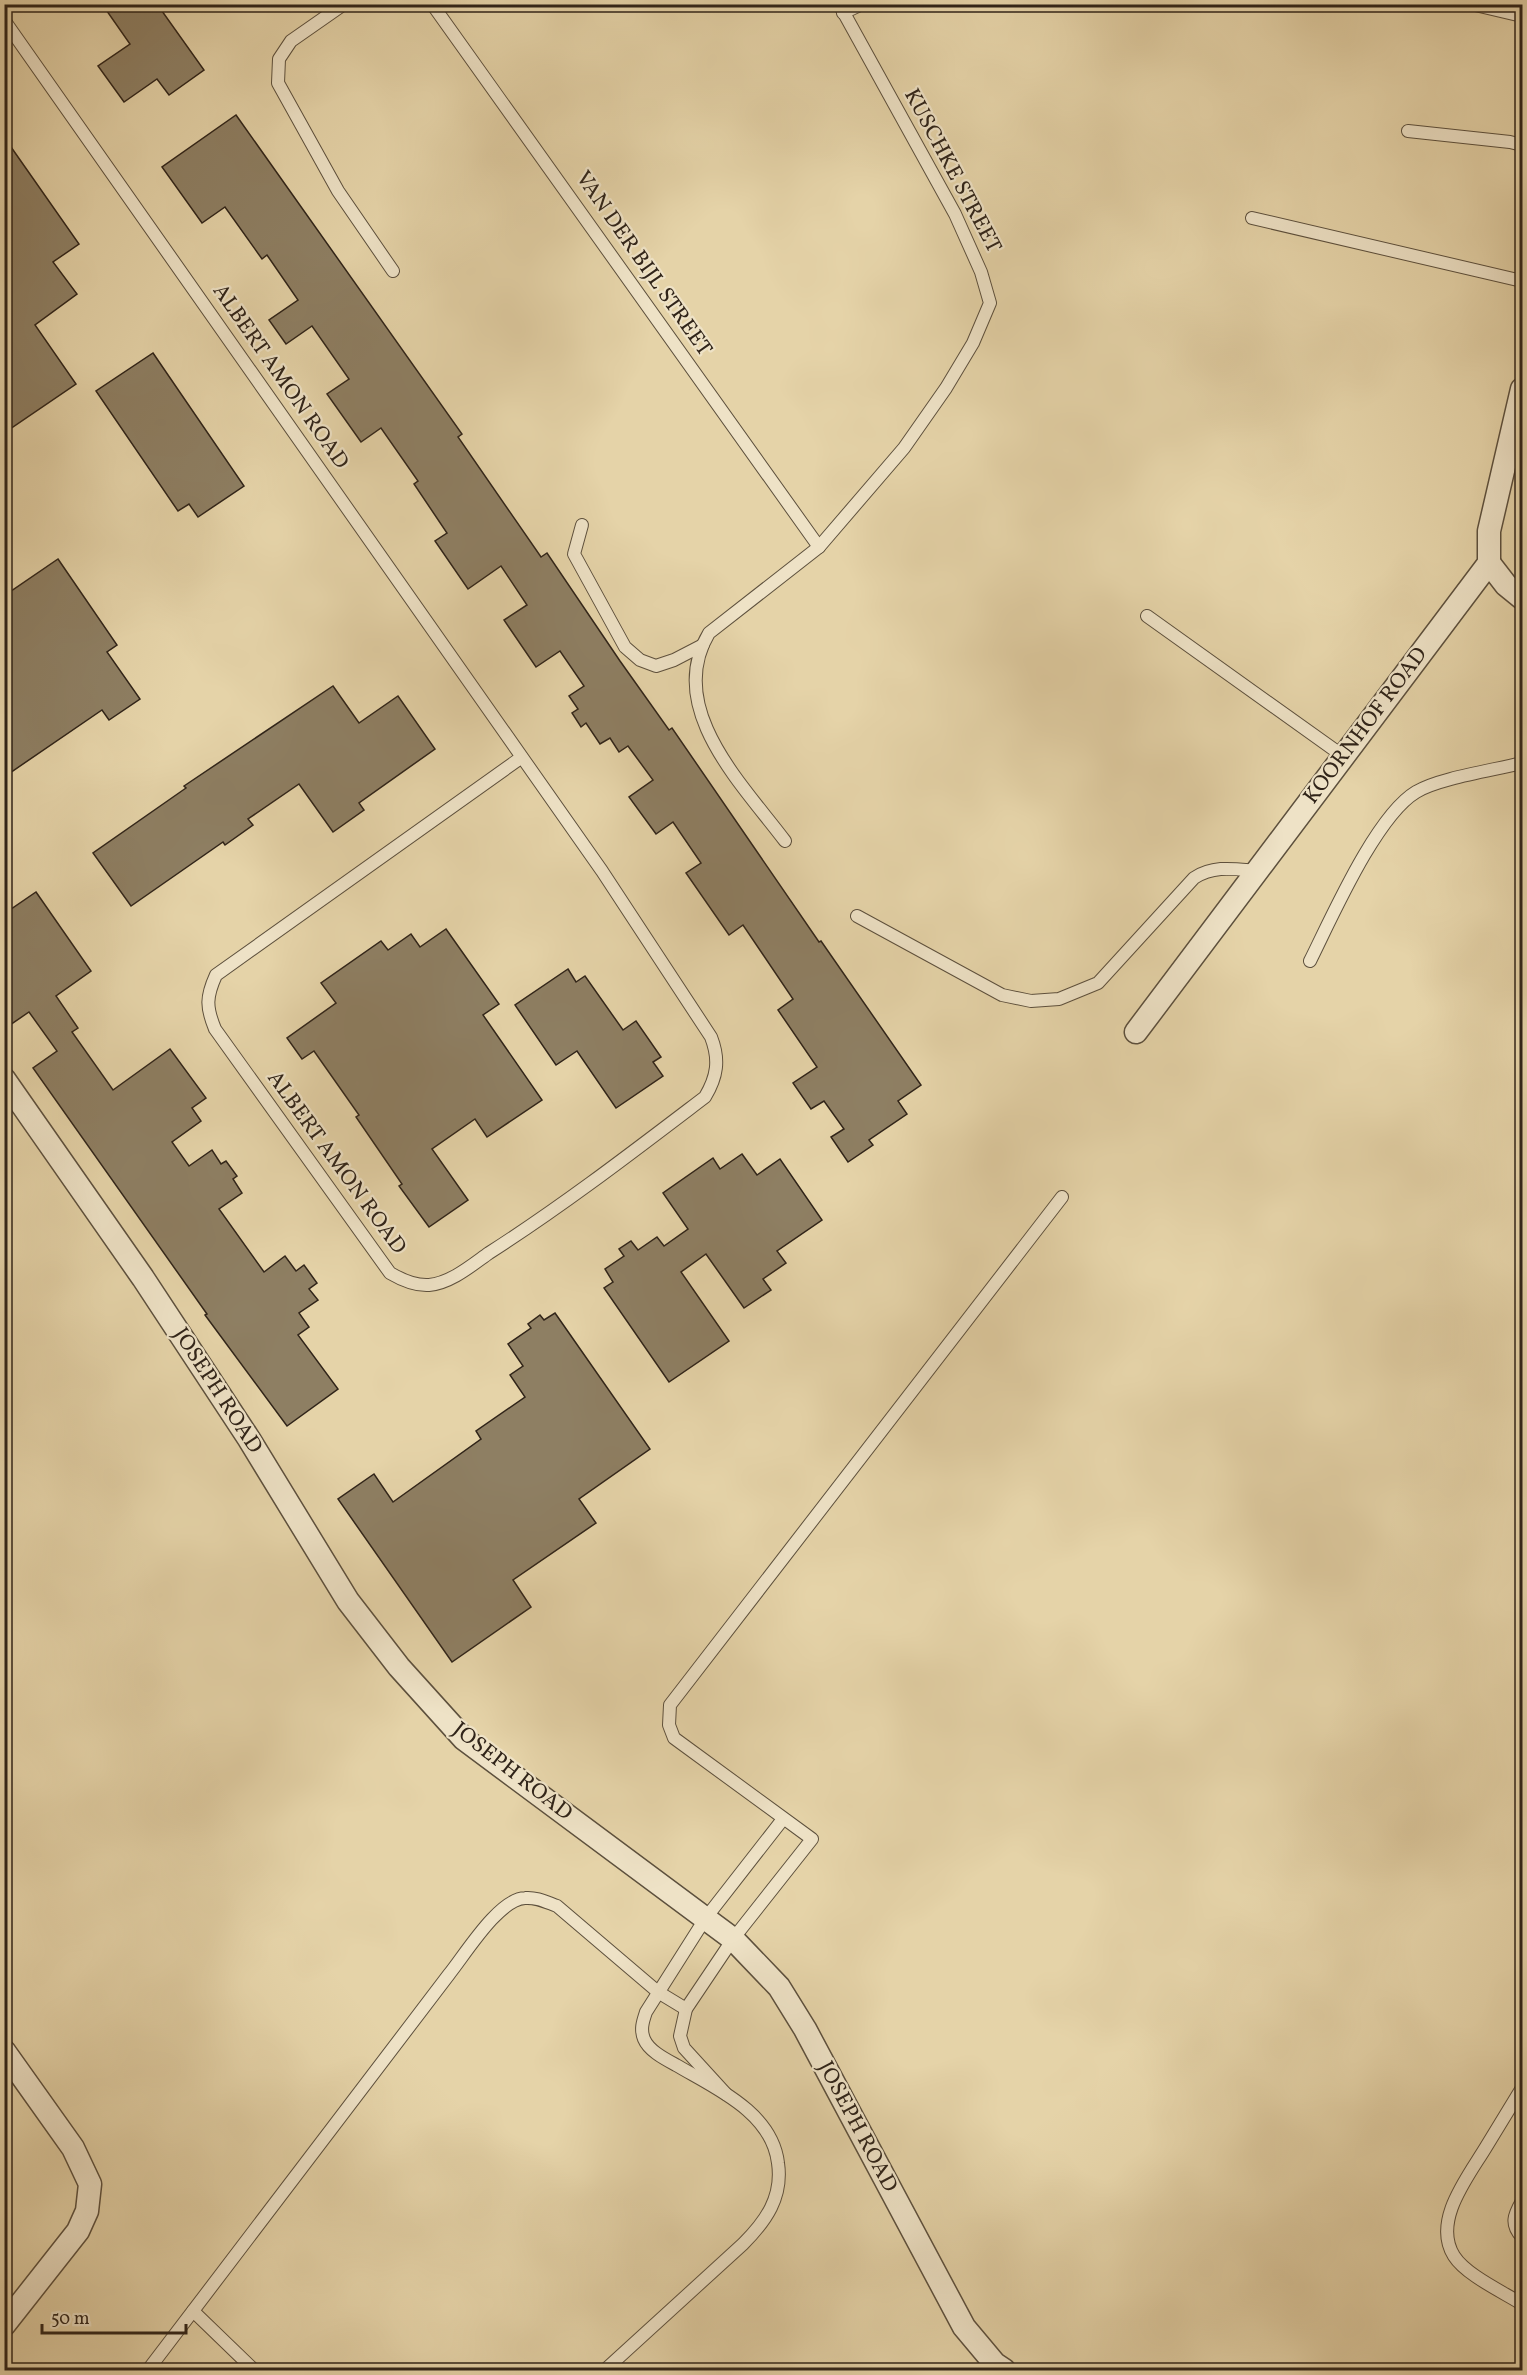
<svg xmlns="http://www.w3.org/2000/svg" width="1527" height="2375" font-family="Vollkorn,serif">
<rect width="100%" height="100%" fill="#e5d3a8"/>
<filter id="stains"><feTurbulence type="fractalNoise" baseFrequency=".00333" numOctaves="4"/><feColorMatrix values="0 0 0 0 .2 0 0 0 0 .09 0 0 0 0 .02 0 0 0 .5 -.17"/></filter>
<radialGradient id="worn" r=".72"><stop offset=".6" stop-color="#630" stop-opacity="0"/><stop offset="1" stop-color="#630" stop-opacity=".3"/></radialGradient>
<g fill="#8e7f63" stroke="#302419" stroke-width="1.5">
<polygon points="102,4 157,4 204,70 169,95 157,79 124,102 98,66 130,44"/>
<polygon points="236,115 462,434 458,437 541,557 547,553 620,661 669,730 672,728 819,942 821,941 921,1085 898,1101 907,1114 869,1140 873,1145 848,1162 831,1137 844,1129 824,1101 811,1109 793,1083 817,1067 778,1010 793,999 743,925 729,935 686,873 701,863 673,822 656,834 629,797 653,780 628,746 619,752 610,738 600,744 586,723 581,727 572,713 578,709 569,696 584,686 560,651 536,667 504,620 527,605 501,566 468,589 435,541 447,533 414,484 418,481 381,428 361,442 327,394 349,379 312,326 286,344 269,320 298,300 267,255 262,259 225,207 202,223 162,167"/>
<polygon points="4,137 79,244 53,262 77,294 35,325 76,384 4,433"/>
<polygon points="153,353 244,486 198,517 189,504 178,511 96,391"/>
<polygon points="58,559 117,645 107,652 140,699 109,720 102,710 4,777 4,596"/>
<polygon points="333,686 359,723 398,696 435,749 359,803 364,810 333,832 299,784 248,819 253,825 225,845 223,842 131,906 93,853 186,788 184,786"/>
<polygon points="36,892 91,971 56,996 78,1028 72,1032 113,1090 170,1049 206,1098 192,1108 201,1121 172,1142 189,1166 212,1150 221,1164 226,1161 237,1176 233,1179 242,1193 219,1209 264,1272 285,1256 296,1271 304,1265 317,1283 309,1289 318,1300 299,1313 309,1327 298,1335 338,1389 287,1426 205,1315 207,1314 33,1068 57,1051 29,1012 4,1029 4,914"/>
<polygon points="446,929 499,1004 483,1015 542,1100 487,1137 475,1119 432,1149 468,1200 429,1227 399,1186 402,1184 356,1117 359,1115 314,1051 302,1059 287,1038 336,1003 321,983 381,941 388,950 411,934 420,947"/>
<polygon points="568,969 576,982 585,976 623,1030 636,1021 661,1057 653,1062 663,1076 616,1108 577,1051 556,1065 515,1005"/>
<polygon points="742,1154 757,1175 780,1159 822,1220 777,1251 786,1263 763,1279 771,1290 744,1308 706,1254 681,1272 729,1341 669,1382 604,1288 613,1282 605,1269 624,1256 619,1249 631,1241 638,1250 657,1237 664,1246 688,1229 663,1193 713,1158 720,1169"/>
<polygon points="555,1313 650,1449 579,1499 596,1523 513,1580 531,1607 452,1662 338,1499 374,1474 393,1502 481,1439 476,1431 525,1397 510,1375 523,1366 508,1344 531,1328 528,1324 540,1315 544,1320"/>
</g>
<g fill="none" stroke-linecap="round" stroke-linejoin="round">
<defs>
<g id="service">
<polyline points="344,4 291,41 279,59 278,83 338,191 393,271"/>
<polyline points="432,4 819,547"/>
<polyline points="1471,4 1522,16"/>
<polyline points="843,13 862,4"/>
<path d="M4 20 602 871 711 1037C720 1060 717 1077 705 1097 634 1151 564 1205 489 1253 472 1265 451 1283 429 1285 415 1286 402 1280 390 1273L215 1029C206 1007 206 997 216 975L522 757"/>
<polyline points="1408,131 1510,142 1522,145"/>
<polyline points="1252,218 1522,281"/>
<polyline points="582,525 574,554 625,647 640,660 656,666 674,660 703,645"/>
<polyline points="1147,616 1343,756"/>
<path d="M785 841C743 785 664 708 709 633L819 547 904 448 946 388 973 343 990 303 981 272 955 214 839 4"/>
<path d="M857 916 1002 995 1031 1001 1059 999 1098 983 1194 878C1214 865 1234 869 1257 871"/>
<path d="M1310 961C1332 917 1376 816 1416 792 1439 778 1495 770 1522 763"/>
<path d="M1522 2088C1510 2108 1498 2127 1486 2147 1468 2177 1432 2221 1454 2256 1466 2275 1503 2292 1522 2304"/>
<polyline points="726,2094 684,2048 680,2036 686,2009 733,1939 812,1839 674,1738 669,1725 670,1705 1062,1197"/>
<path d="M1522 2201C1514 2215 1510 2224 1522 2237"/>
<polyline points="193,2311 254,2370"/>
<path d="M148 2370 450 1973C466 1953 499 1899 525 1898 537 1897 546 1902 557 1906L658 1992 686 2009"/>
<path d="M605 2370 743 2244C766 2221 783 2197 778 2163 772 2112 715 2088 676 2065 665 2059 649 2051 644 2039 640 2029 643 2021 646 2012L705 1919 783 1819"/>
</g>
<g id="minor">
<polyline points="1489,563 1506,585 1522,598"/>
<polyline points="1136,1032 1489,563 1489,531 1522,389"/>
<polyline points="4,1079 143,1278 249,1439 348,1601 399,1667 464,1739 733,1939 779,1987 805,2029 964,2327 995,2364 1004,2370"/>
<polyline points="4,2051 73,2148 90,2184 87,2211 78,2231 4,2325"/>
</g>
</defs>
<use href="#service" stroke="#5d503d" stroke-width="14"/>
<use href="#minor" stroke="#5d503d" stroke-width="25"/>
<use href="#service" stroke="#eee2c6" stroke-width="12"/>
<use href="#minor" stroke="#eee2c6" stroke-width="22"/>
</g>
<g text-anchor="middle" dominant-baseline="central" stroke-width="4.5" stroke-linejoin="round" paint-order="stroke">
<g font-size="22" fill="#302419" stroke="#eee2c6">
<text transform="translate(952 171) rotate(62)">KUSCHKE STREET</text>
<text transform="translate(643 264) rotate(55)">VAN DER BIJL STREET</text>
<text transform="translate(280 377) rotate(55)">ALBERT AMON ROAD</text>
<text transform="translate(1366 726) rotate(-53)">KOORNHOF ROAD</text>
<text transform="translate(336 1163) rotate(54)">ALBERT AMON ROAD</text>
<text transform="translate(217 1391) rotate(57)">JOSEPH ROAD</text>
<text transform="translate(512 1772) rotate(38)">JOSEPH ROAD</text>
<text transform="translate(857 2127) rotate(62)">JOSEPH ROAD</text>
</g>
</g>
<rect width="1527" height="2375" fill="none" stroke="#e5d3a8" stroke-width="24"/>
<rect x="6" y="6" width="1515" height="2363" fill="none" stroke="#302419" stroke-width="3"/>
<rect x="12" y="12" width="1503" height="2351" fill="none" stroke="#302419" stroke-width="1.5"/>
<path d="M42 2324v9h144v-9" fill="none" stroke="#302419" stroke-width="3"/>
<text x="51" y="2324" font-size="18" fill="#302419" stroke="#eee2c6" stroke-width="4.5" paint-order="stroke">50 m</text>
<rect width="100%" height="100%" filter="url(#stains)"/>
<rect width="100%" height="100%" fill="url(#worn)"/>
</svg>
